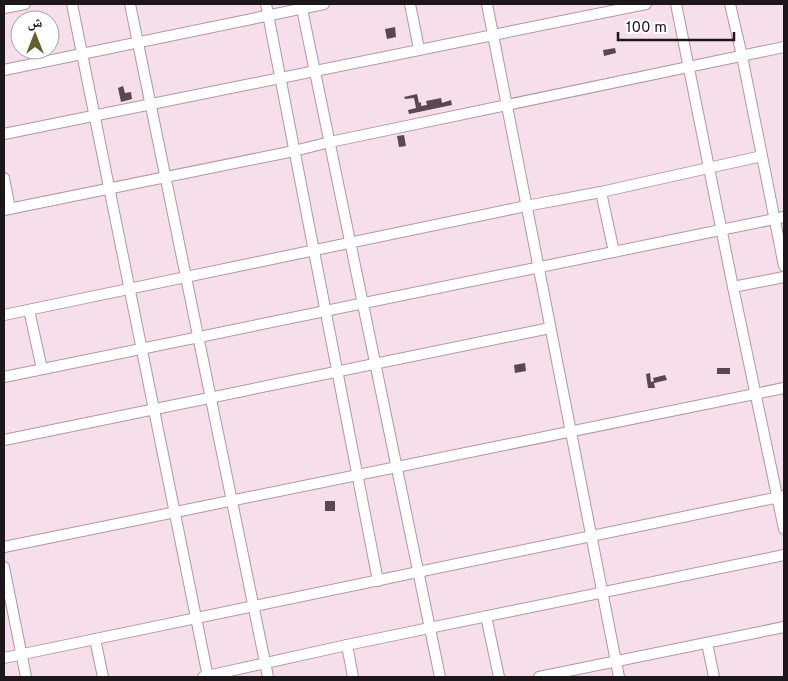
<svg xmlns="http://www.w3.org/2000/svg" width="788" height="681" font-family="Overpass,'Noto Naskh Arabic',sans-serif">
<rect width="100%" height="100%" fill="#f6dfea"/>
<g fill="#5a4751">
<polygon points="395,27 396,37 387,39 385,29"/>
<polygon points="615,48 616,53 604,56 603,50"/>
<polygon points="123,86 125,93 131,92 132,99 121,102 118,88"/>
<polygon points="417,94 419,103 421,102 421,106 427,105 426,101 441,98 442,103 451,100 452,105 409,114 408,110 416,108 414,98 405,99 404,97"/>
<polygon points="404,135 406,146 399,147 397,136"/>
<polygon points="525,363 526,371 515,373 514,365"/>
<rect x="717" y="368" width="13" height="6"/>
<polygon points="650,373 651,382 654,381 653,378 665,375 667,380 654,383 655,388 648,388 646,374"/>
<rect x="325" y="501" width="10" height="10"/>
</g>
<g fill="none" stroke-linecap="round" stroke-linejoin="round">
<defs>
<g id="minor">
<polyline points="72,4 208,677"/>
<polyline points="130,4 268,677"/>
<polyline points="266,4 378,581"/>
<polyline points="301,4 440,677"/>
<polyline points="410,4 419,49"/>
<polyline points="487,4 619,677"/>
<polyline points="676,4 733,287 784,529"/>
<polyline points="730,4 742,56 784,266"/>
<polyline points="4,8 25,4"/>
<polyline points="4,70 324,4"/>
<polyline points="4,134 646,4"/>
<polyline points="4,178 10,209"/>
<polyline points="601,192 614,252"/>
<polyline points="4,210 294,151 330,142 784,47"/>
<polyline points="733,287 784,277"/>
<polyline points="29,310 42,369"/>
<polyline points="4,315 526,206 601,192 762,156"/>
<polyline points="4,377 784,217"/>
<polyline points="4,440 550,328"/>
<polyline points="4,547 784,388"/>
<polyline points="4,567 26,677"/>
<polyline points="486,616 499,677"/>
<polyline points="95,639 103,677"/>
<polyline points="707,643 714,677"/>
<polyline points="347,645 353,677"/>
<polyline points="4,658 784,496"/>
<polyline points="203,677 347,645 784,555"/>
<polyline points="539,677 784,627"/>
</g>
</defs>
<use href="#minor" stroke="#af99a4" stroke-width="12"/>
<use href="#minor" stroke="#fff" stroke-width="10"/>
</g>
<rect width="788" height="681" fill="none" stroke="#1d161a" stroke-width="10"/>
<g transform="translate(35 35)"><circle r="24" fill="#ffffff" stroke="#a5a2a3"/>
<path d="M0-4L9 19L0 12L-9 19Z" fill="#63612e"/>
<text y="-8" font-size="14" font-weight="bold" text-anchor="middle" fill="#1d161a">ش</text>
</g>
<path d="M618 32v8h116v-8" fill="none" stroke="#1d161a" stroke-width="2.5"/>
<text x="626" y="32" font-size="15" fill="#1d161a" stroke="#ffffff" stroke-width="4" paint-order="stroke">100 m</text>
</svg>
